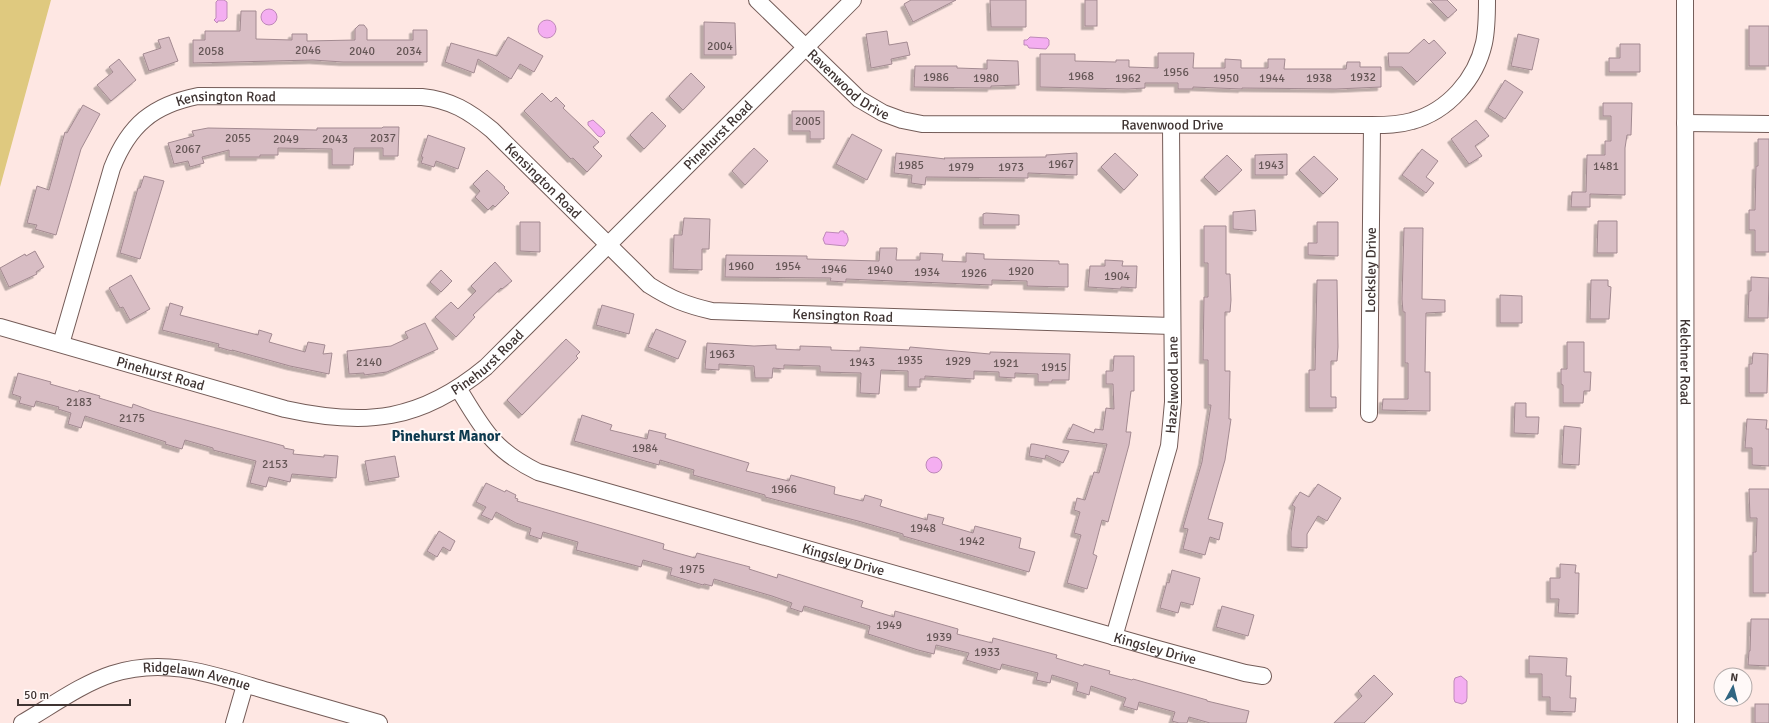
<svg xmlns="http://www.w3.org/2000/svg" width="1769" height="723" font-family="Signika,sans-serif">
<defs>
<filter id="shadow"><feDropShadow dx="-3.5" dy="3.5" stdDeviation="0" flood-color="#0004"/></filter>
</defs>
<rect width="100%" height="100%" fill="#fee7e3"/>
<polygon fill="#dfc97f" points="0,0 51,0 0,187"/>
<g fill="#f4aef1" stroke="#be89b8">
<polygon points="218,0 224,0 227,2 227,18 224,21 218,21 217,23 214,20 216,18 216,2"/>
<circle cx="269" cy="17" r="8"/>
<circle cx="547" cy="29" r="9"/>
<polygon points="1030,37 1047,38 1049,40 1049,45 1046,49 1029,48 1027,45 1024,45 1024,40 1027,40"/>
<polygon points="593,120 604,130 605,133 601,137 598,136 588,125 588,122"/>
<path d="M840 231H844V233H846C849 239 849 241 845 246L825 244 823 239 826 232 839 233Z"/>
<circle cx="934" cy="465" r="8"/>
<polygon points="1461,676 1467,681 1467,698 1466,702 1462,704 1455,702 1454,699 1454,681 1455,678"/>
</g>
<g fill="#d8bdc4" stroke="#a38a91" filter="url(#shadow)">
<polygon points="911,0 956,0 913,22 904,4"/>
<polygon points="990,0 1026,0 1026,27 991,27"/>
<rect x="1085" y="0" width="12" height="26"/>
<polygon points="1430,0 1447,0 1457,10 1448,18"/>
<polygon points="241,11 256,11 256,39 292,40 292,34 307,34 307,41 355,40 355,29 359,25 364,25 367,29 367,40 413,40 413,30 427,30 427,62 343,62 313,60 193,63 193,40 205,40 205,31 240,31"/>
<polygon points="704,22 735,23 736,55 704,55"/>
<rect x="1749" y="26" width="20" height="40"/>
<polygon points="887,31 889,45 907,42 910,55 891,59 892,64 871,68 866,34"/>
<polygon points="1518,34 1539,39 1532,70 1511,66"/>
<polygon points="169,37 178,61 149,71 143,54 161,48 158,40"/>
<polygon points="508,37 543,56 534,72 520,64 511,79 478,59 474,73 445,62 451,43 497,56"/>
<polygon points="1424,39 1429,44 1434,40 1446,53 1417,82 1402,67 1389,67 1388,53 1409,53"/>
<polygon points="1620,44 1640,44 1640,72 1609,72 1609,58 1620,58"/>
<polygon points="1158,53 1194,53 1193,68 1225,68 1225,59 1241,60 1241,68 1268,68 1268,59 1285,59 1284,69 1346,69 1347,62 1360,62 1360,67 1381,67 1381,87 1336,89 1242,88 1242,89 1193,87 1193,89 1178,89 1178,83 1145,83 1145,88 1128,89 1040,87 1040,54 1075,54 1075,61 1116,62 1116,60 1129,60 1129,67 1158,68"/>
<polygon points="119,59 136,80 111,101 97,85 113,72 109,67"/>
<polygon points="987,60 1018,61 1019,85 991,86 991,88 914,87 915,66 957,66 957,68 987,69"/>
<polygon points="691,73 705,87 683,110 669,96"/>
<polygon points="1505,80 1523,92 1505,119 1488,108"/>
<polygon points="542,93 551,102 556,97 565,106 563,108 599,142 593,147 602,156 587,172 573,158 571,159 524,111"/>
<polygon points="1603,103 1632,103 1631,135 1627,135 1625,148 1625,195 1590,194 1590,207 1571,207 1572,192 1586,192 1587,155 1605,155 1605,141 1611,141 1611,116 1603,116"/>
<polygon points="83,105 100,114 81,149 56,235 35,229 37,225 27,223 37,186 49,190 65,132 67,133"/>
<polygon points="792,111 824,111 824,139 810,139 810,131 792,131"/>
<polygon points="652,112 666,126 644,149 630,135"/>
<polygon points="1476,120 1489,136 1475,146 1482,156 1469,164 1451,139"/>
<polygon points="383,127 399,127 398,156 383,156 383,148 354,148 353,165 332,165 332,149 278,148 278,155 260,155 260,157 229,157 229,150 202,157 204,163 190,167 188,161 174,164 168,143 194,136 192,131 208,128 317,130 317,128 382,128"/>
<polygon points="852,134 882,150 867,180 836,164"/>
<polygon points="428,135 465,148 458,169 436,161 434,167 421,163 423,157 421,157"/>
<polygon points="1758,139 1769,139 1769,252 1755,252 1755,230 1749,230 1749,210 1755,210 1756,166 1758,166"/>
<polygon points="754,148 768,161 745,185 732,171"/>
<polygon points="1422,149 1438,161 1426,177 1434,183 1426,193 1402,175"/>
<polygon points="896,153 945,159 944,158 1046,157 1046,155 1077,153 1077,175 1028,173 1028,178 926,177 925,185 911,183 912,175 894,173"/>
<polygon points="1115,153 1138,175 1124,190 1101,167"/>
<polygon points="1287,154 1287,175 1255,175 1255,155"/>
<polygon points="1227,155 1242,170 1219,192 1204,177"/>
<polygon points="1314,156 1338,179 1323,194 1299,170"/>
<polygon points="487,170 505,187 504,188 509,193 495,207 493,205 488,210 475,197 480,191 473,184"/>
<polygon points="144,176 164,181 140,259 120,253 138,188 140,188"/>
<polygon points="1255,210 1256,231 1233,229 1233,212"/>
<polygon points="986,213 1019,215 1019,225 983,225 983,214"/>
<polygon points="684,218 710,219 709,249 702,249 702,270 673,269 674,235 682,235"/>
<polygon points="1598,221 1617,221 1617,253 1597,253"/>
<polygon points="520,222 540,222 540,252 520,251"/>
<polygon points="1317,222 1338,222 1338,256 1308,255 1308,243 1317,243"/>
<polygon points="1204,226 1226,226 1226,274 1230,274 1231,300 1230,312 1225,312 1225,371 1230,371 1229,419 1231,419 1225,460 1208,519 1223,523 1219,540 1210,537 1205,555 1183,549 1188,529 1183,528 1202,462 1211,405 1208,405 1208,360 1203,360 1204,297 1208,297 1208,263 1204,263"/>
<polygon points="1404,228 1423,228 1422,299 1445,300 1445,312 1426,313 1425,372 1430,372 1430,411 1382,410 1383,399 1408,399 1408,363 1405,363 1405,312 1403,312 1402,299"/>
<polygon points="880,248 897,248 896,260 920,260 920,253 943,254 942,261 966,262 966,253 984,254 984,259 1059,261 1059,264 1068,264 1068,287 1027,286 1027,281 992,280 992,285 846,279 846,282 830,281 831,278 725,277 726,255 807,256 807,259 879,261"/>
<polygon points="35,251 44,267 36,272 37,274 9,287 0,268 25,254 26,256"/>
<polygon points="1105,260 1123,261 1122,266 1137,266 1136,288 1121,287 1121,289 1088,287 1090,266 1105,266"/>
<polygon points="495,262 512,281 502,289 501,288 473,315 475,317 456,337 435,317 451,302 458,309 476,291 471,286"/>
<polygon points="441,270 452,281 441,292 430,282"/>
<polygon points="131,275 150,309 130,320 123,307 120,308 109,288"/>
<polygon points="1751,277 1769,278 1768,318 1748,318 1749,291 1751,291"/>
<polygon points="1317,280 1337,280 1338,347 1337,361 1331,361 1331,397 1336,397 1336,408 1309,408 1309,370 1315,370"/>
<polygon points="1591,280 1608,280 1608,286 1611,287 1609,319 1590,319"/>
<polygon points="1500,295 1522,296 1522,323 1500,323"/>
<polygon points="170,303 183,307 180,315 258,335 259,330 272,334 269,342 305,352 308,342 325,345 323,354 332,353 329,374 290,366 232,350 232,351 218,347 219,344 162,330"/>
<polygon points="602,305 634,314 629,334 596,325"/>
<polygon points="425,323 438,349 387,372 364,375 364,373 349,374 347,351 391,346 408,338 405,332"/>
<polygon points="656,329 686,341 678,359 648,347"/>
<polygon points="566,339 580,352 576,356 578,358 522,415 507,400"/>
<polygon points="1567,342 1584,342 1584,372 1591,372 1590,391 1584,391 1583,403 1563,403 1563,385 1561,384 1561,369 1567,369"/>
<polygon points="707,343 754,346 776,345 776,349 800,350 800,346 831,347 831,350 860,351 860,347 909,350 910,347 990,354 990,352 1070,354 1069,380 1052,380 1052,382 1038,382 1038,374 1015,373 1015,378 999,377 999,372 974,371 974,379 925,376 925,379 920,379 920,387 908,387 908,371 881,370 879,394 860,393 861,373 820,372 820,366 784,365 784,369 773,368 772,378 755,378 754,366 719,364 719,370 705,369"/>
<polygon points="1753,353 1768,354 1767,393 1749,393 1749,364 1752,364"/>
<polygon points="1114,356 1134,356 1134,391 1131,391 1126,432 1131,432 1129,445 1108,522 1102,520 1093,554 1097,556 1087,589 1067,583 1081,535 1074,533 1080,512 1074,510 1077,498 1085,500 1094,472 1099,473 1107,444 1066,439 1073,424 1094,433 1095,429 1103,430 1106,408 1114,409 1113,384 1106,384 1106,371 1113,371"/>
<polygon points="18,373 51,382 50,384 78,392 79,390 100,396 99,398 132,408 133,404 152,411 284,446 284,448 294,450 293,454 324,457 324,455 338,456 336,478 292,474 290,482 269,477 266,487 250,483 256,461 213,450 213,448 185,440 182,449 165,444 166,442 85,416 81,428 68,424 71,413 58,409 59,407 36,401 34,407 19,403 21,397 12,394"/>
<polygon points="1515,403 1526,403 1526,417 1539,417 1538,434 1514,433"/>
<polygon points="582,415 612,425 610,430 647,439 649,430 666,434 665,438 749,463 746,471 789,481 791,475 835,487 834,494 863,501 865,495 882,500 880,506 896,511 927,520 928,514 944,518 942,524 973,533 975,526 1021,538 1019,548 1035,552 1029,572 903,536 903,534 858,521 765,497 765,495 693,475 694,470 660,460 659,465 574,441"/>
<polygon points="1747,419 1767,420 1766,429 1769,429 1769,466 1752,465 1752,448 1745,448"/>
<polygon points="1564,426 1581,428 1579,465 1562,464"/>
<polygon points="1031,444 1034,444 1069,451 1063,463 1046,455 1045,459 1029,456"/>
<polygon points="395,456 399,477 369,482 365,461"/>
<polygon points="486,483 505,492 506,490 516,495 515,498 518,499 517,501 664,544 663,549 695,558 697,553 750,567 749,569 777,578 778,574 863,601 861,607 894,617 895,611 958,629 957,634 992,643 993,638 1057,655 1056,658 1083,666 1084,664 1110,671 1109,674 1132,680 1133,679 1207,700 1207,701 1249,711 1246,723 1210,723 1189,717 1187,723 1179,723 1172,721 1175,712 1139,702 1137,710 1123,706 1126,698 1091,686 1089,695 1076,691 1078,683 1052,675 1050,683 1036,680 1038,673 1002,664 1000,670 966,660 969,653 936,645 934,654 918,650 868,634 870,626 804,606 802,612 790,608 792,603 772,596 714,579 712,586 704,584 703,585 670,575 672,568 643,560 641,567 576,550 578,542 543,532 541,539 529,535 531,528 516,523 496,512 492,520 481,515 486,507 476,502"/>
<polygon points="1318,484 1341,498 1327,521 1318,516 1307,534 1307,548 1291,547 1291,532 1295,507 1292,505 1300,492 1309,497"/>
<polygon points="1749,489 1769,489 1769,593 1753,593 1753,552 1756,552 1757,518 1750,518"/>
<polygon points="439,531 455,541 450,551 443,547 437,557 427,551"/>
<polygon points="1560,564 1576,565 1575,573 1579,573 1578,614 1558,613 1559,599 1550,599 1550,578 1560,578"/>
<polygon points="1172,570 1200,578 1193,605 1181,602 1178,613 1160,608 1167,582 1169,583"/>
<polygon points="1222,606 1254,615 1248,636 1216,627"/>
<polygon points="1751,619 1769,619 1769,666 1748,665 1749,651 1750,651"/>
<polygon points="1529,656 1567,658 1566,676 1571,676 1570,698 1576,698 1575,712 1550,711 1550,697 1542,697 1542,674 1529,674"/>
<polygon points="1374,675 1393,694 1364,723 1334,723 1362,696 1358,691"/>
<rect x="1755" y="704" width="14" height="19"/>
</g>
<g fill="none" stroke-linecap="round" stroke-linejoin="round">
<defs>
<g id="street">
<path id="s1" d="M757 0 859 99 883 113 902 120 922 124 1372 125C1386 125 1399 125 1412 121 1448 111 1476 79 1484 43 1487 29 1487 14 1487 0"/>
<path id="s2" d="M1685 0 1686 723"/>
<polyline points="1685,123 1769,124"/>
<path id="s3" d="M0 327 285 409C366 427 421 421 486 367L853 0"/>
<path id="s4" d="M61 344 112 168C129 125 153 105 198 96L422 97C451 100 469 111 492 130L649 285C671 299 686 305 712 311L1172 326"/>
<path id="s5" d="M458 388C483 429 493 450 538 472L1154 648 1245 673 1263 676"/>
<path id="s6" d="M1369 414 1372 125"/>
<path id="s7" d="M1114 637 1169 446 1173 402 1171 125"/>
<path id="s8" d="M22 723C50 707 81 684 112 674 167 656 216 676 268 691 305 702 342 712 379 723"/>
<polyline points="234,723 245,685"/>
</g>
</defs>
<use href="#street" stroke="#745c58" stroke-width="18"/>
<use href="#street" stroke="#fff" stroke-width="16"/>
</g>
<g text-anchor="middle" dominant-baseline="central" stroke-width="4" stroke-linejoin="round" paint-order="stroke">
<g font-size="12" fill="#655656">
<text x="720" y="46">2004</text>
<text x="308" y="50">2046</text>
<text x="211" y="51">2058</text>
<text x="362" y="51">2040</text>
<text x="409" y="51">2034</text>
<text x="1176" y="72">1956</text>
<text x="1081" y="76">1968</text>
<text x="936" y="77">1986</text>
<text x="1363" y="77">1932</text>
<text x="986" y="78">1980</text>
<text x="1128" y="78">1962</text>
<text x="1226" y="78">1950</text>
<text x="1272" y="78">1944</text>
<text x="1319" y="78">1938</text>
<text x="808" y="121">2005</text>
<text x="238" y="138">2055</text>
<text x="383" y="138">2037</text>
<text x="286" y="139">2049</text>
<text x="335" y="139">2043</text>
<text x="188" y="149">2067</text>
<text x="1061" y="164">1967</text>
<text x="911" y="165">1985</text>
<text x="1271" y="165">1943</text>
<text x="1606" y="166">1481</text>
<text x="961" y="167">1979</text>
<text x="1011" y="167">1973</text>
<text x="741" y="266">1960</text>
<text x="788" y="266">1954</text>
<text x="834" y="269">1946</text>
<text x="880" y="270">1940</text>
<text x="1021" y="271">1920</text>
<text x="927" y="272">1934</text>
<text x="974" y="273">1926</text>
<text x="1117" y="276">1904</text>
<text x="722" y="354">1963</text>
<text x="910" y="360">1935</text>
<text x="958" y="361">1929</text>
<text x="369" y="362">2140</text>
<text x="862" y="362">1943</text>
<text x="1006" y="363">1921</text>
<text x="1054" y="367">1915</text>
<text x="79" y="402">2183</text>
<text x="132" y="418">2175</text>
<text x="645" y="448">1984</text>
<text x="275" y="464">2153</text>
<text x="784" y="489">1966</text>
<text x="923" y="528">1948</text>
<text x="972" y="541">1942</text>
<text x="692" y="569">1975</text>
<text x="889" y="625">1949</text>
<text x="939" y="637">1939</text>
<text x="987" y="652">1933</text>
</g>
<g font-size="14" fill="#3f3432" stroke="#fff9f8">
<text stroke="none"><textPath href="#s1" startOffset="125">Ravenwood Drive</textPath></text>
<text stroke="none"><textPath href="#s4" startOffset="329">Kensington Road</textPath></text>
<text stroke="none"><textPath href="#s1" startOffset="461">Ravenwood Drive</textPath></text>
<text stroke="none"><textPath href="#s3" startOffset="839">Pinehurst Road</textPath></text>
<text stroke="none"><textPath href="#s4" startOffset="676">Kensington Road</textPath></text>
<text stroke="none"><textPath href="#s6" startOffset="144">Locksley Drive</textPath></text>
<text stroke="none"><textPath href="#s4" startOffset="1024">Kensington Road</textPath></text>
<text stroke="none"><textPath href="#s3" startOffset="515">Pinehurst Road</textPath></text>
<text stroke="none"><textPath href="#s2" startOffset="362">Kelchner Road</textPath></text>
<text stroke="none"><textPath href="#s3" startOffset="167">Pinehurst Road</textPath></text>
<text stroke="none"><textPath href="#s7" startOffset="260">Hazelwood Lane</textPath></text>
<text stroke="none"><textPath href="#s5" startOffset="436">Kingsley Drive</textPath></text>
<text stroke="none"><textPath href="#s5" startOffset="760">Kingsley Drive</textPath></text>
<text stroke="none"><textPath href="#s8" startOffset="189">Ridgelawn Avenue</textPath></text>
</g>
<g font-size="15" font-weight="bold" fill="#0c394e" stroke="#fff9f8">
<text x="446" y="436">Pinehurst Manor</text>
</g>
</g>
<g transform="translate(1733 687) rotate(7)"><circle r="19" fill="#fff9f8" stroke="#b2aaa9"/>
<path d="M0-3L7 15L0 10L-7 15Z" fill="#306581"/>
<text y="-6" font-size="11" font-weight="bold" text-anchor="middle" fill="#3f3432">N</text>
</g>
<path d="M18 699v6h112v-6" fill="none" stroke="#3f3432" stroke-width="2"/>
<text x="24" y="699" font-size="12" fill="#3f3432" stroke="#fff9f8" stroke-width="3" paint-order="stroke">50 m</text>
</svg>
